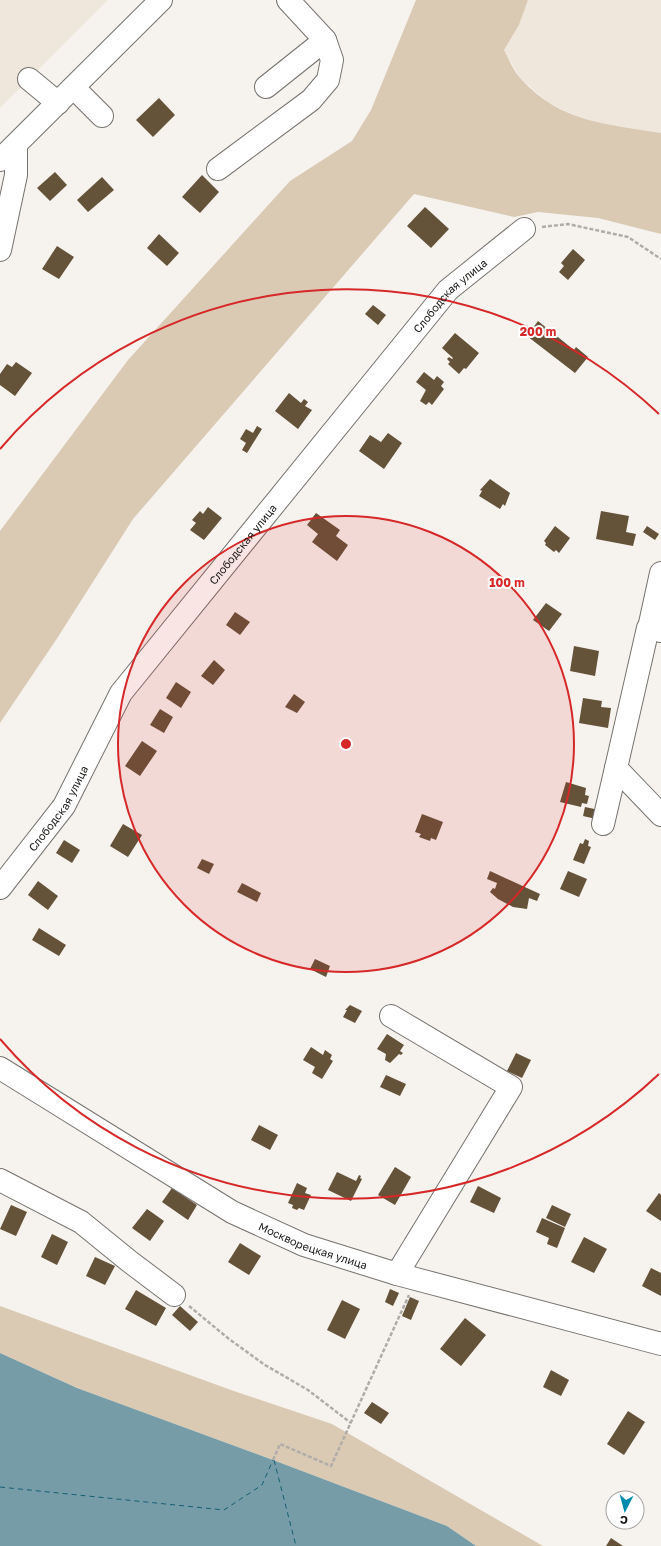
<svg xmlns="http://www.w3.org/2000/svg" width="661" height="1546" font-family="'Golos Text',sans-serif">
<rect width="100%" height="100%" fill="#f6f2ee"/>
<g fill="#efe7dc">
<polygon points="0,0 108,0 0,108"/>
<polygon points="528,0 661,0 661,133 619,128 582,119 549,103 520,78 504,50 519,25"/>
</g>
<g fill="#dacab4">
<path d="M416 0H528L519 25 504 50C509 59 513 71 521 79 561 123 607 124 661 133V234L598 218 538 212 514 217 414 194 133 519 56 640 0 723V531L128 360 290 181 352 141 371 110Z"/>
<polygon points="0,1306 231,1390 332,1424 543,1546 476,1546 447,1526 273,1460 77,1388 0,1353"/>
</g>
<polygon fill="#769ca8" points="0,1353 77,1388 273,1460 447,1526 476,1546 0,1546"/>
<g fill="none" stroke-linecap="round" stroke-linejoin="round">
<g stroke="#155f73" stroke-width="1" stroke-dasharray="5 4" stroke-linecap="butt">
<polyline points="274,1460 296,1546"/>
<polyline points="0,1487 224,1510 262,1485 273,1460"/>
</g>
</g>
<g fill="#645239">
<polygon points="159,98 175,115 153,137 136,120"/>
<polygon points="55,172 67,185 50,201 37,188"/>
<polygon points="202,175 219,192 200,213 182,197"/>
<polygon points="102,177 114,190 88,212 77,200"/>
<polygon points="425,207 449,229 431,248 407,226"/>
<polygon points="159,234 179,253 167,266 147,248"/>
<polygon points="57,246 74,257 59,279 42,269"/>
<polygon points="573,249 585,260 568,280 559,272 564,266 561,263"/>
<polygon points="373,305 386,315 378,325 365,314"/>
<polygon points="538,321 574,350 576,347 588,357 575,373 527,336"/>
<polygon points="455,333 479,353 466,369 464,368 459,374 448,364 450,362 447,359 449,357 452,359 453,358 442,348"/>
<polygon points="16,362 32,373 15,396 0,385 0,374 7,364 12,367"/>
<polygon points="424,372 434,380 437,376 444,382 441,386 444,389 432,405 429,402 426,405 420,401 426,390 416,382"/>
<polygon points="289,393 301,403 304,399 308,402 305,406 312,410 298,429 275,411"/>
<polygon points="257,426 262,429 247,453 242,450 246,443 240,439 246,429 253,433"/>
<polygon points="388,433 402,443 384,469 359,451 370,435 381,442"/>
<polygon points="490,479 510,493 505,506 503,504 500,509 479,496 482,491 480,490"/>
<polygon points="208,507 222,518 204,540 190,530 196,523 192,520 200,511 203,514"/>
<polygon points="601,511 629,516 626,532 636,534 633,546 596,539"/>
<polygon points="316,513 340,530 336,536 348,545 337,561 312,542 318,534 307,525"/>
<polygon points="555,526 570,538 559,553 556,550 554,552 545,545 546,543 544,541"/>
<polygon points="647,526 659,534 655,540 643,532"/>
<polygon points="546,603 562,614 549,631 533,620"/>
<polygon points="235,612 250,622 240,635 226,625"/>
<polygon points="574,646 599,651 595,676 570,671"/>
<polygon points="214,660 225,670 213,685 201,676"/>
<polygon points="176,682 191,692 181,708 166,698"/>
<polygon points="294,694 305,702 297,713 285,707"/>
<polygon points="583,698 602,701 601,707 611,708 608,728 579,723"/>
<polygon points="160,709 173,717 164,733 150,725"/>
<polygon points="142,741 157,751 140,776 125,766"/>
<polygon points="566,782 586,788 585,795 589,796 587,804 582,803 581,807 560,802"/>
<polygon points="585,807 599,810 596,819 583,816"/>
<polygon points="422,814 443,822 436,840 431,838 430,841 419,837 421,834 415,832"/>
<polygon points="123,824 142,835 128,857 110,846"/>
<polygon points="585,839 589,841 588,846 591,847 584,864 573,860 580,843 583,844"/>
<polygon points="64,840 80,850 72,863 56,853"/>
<polygon points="202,859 214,864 209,874 197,868"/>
<polygon points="490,871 540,894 537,901 529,898 527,909 513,907 498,899 490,892 493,888 495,889 497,883 487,879"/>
<polygon points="568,871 587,879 579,897 560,889"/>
<polygon points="38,881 58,896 48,910 28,895"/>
<polygon points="242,883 261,893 257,902 237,892"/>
<polygon points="39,928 66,945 59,956 32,940"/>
<polygon points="315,959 330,966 326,977 310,969"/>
<polygon points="350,1005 362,1011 355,1023 343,1017 347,1010 345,1010"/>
<polygon points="387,1034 404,1045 400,1051 403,1053 401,1055 399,1054 390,1063 385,1060 386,1054 377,1049"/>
<polygon points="311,1047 323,1055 325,1050 332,1055 330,1059 333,1061 322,1079 312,1073 315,1067 303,1060"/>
<polygon points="516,1053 531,1060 522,1078 507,1071"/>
<polygon points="386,1075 406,1084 400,1096 380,1087"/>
<polygon points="259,1125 278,1135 270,1150 251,1140"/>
<polygon points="395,1167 411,1177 395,1205 378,1195"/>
<polygon points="337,1172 356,1181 359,1175 361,1176 360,1178 362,1179 351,1201 328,1190"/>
<polygon points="297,1183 307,1188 305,1193 311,1195 304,1210 299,1208 297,1210 292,1208 293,1205 288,1203"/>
<polygon points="478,1186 501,1198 494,1213 470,1202"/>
<polygon points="172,1188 197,1205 188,1220 162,1202"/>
<polygon points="659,1193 661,1195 661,1221 646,1211"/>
<polygon points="11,1205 27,1212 16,1236 0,1229"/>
<polygon points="552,1205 571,1214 565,1227 546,1218"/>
<polygon points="147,1209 164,1221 150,1241 132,1228"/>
<polygon points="542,1218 565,1228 557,1248 547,1244 549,1238 536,1232"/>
<polygon points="52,1234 68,1242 57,1265 41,1257"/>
<polygon points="584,1237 607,1249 594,1273 571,1262"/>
<polygon points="240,1243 261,1256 249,1275 228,1262"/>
<polygon points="95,1257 115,1266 105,1285 86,1276"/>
<polygon points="651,1268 661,1273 661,1296 642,1286"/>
<polygon points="390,1289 399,1293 393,1306 385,1302"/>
<polygon points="136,1290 166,1308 156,1326 125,1309"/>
<polygon points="410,1297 419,1301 411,1320 402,1316"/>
<polygon points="342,1300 360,1309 345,1339 327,1330"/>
<polygon points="180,1306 198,1322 190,1331 172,1315"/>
<polygon points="465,1318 486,1335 461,1366 440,1349"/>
<polygon points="551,1370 569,1380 561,1396 543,1387"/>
<polygon points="372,1402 389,1413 381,1424 364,1413"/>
<polygon points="628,1411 645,1422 624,1455 607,1444"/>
<polygon points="611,1538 623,1546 606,1546"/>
</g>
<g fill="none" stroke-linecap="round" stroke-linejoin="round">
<defs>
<g id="minor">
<polyline points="29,79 58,103"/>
<polyline points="266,87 325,40"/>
<polyline points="74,88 102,116"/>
<polyline points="0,160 161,0"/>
<polyline points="218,169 311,100 328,80 332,60 325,40 288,0"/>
<polyline points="0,250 16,175 16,146"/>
<polyline points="649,628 661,573"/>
<polyline points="616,768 648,628 661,631"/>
<polyline points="603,824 616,768 661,815"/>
<path id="s1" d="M0 888 64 806 121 693 448 290 524 229"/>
<polyline points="391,1016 511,1087 397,1274"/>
<path id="s2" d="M0 1068 232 1212 304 1245 397 1274 661 1344"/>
<polyline points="0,1180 81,1222 129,1261 174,1295"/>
</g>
</defs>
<use href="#minor" stroke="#76736e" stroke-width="24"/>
<g stroke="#b0ada9" stroke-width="2.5" stroke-dasharray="4 2" stroke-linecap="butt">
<polyline points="542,227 568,224 628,237 661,259"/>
<polyline points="189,1306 229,1339 265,1365 308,1390 351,1423"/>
<polyline points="273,1460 280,1444 331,1466 409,1295"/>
</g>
<use href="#minor" stroke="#fff" stroke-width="22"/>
</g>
<circle cx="346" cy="744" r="228" fill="#d62828" fill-opacity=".12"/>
<g fill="none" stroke="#d62828" stroke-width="2">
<circle cx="346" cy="744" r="228"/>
<path d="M659 1074A455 455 0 0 1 0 1039M0 449A455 455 0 0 1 659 414"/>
</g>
<g text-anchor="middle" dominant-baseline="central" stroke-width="4" stroke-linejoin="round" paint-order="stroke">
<g font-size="11" fill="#1a1917" stroke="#fff">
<text stroke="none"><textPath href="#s1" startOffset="747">Слободская улица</textPath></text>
<text stroke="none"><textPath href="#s1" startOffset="423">Слободская улица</textPath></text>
<text stroke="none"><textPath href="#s1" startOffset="99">Слободская улица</textPath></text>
<text stroke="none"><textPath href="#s2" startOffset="361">Москворецкая улица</textPath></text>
</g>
</g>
<circle cx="346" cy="744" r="6" fill="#d62828" stroke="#fff" stroke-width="2"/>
<g font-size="12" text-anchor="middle" font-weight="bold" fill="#d62828" stroke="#fff" stroke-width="4" stroke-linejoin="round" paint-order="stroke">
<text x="538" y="336">200 m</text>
<text x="507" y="587">100 m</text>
</g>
<g transform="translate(625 1510) rotate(186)"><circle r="19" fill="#ffffff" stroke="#a3a3a2"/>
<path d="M0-3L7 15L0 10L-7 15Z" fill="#018baa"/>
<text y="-6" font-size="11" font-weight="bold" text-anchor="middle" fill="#1a1917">С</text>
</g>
</svg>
